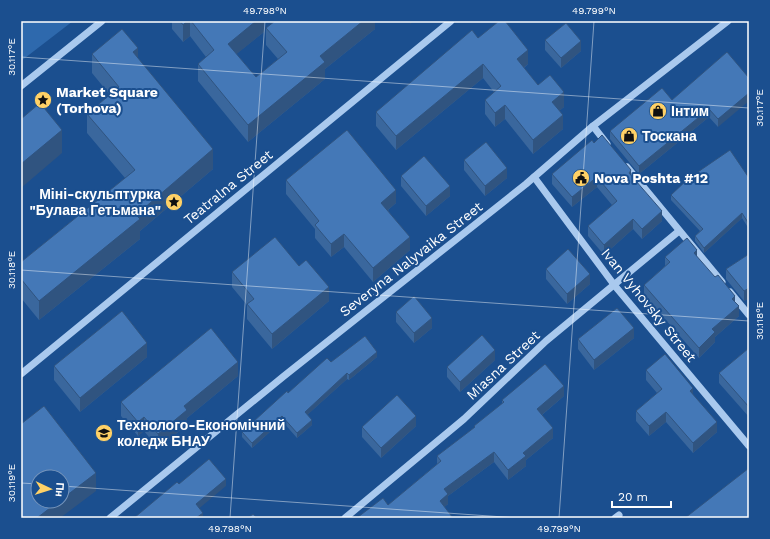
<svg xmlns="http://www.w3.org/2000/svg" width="770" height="539" font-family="'Work Sans',sans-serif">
<rect width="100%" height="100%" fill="#1b4f8f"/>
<polygon fill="#2e69ad" points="21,21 73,21 21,61"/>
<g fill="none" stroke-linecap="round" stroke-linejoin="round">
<g stroke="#a9c9ee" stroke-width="7">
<polyline points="21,86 102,21"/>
<polyline points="593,126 607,144"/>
<polyline points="627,167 722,282"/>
<polyline points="534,177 615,286 749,446"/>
<polyline points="730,292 749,315"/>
<polyline points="21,374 451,21"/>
<polyline points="110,518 284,376 526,184 593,126 728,21"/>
<polyline points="345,518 464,419 546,341 679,231"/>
<polyline points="615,518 619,515"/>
</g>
</g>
<g fill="#3a679d">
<polygon points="172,21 264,21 264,32 236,54 256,77 278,59 266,45 266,28 375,21 375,29 325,69 325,79 248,142 198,81 198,64 206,57 190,36 183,42 172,29"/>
<polygon points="478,38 528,64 524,68 538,85 564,107 559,111 563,129 533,154 505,119 495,127 485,114 485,100 494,92 483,78 396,150 376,126 376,112"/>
<polygon points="545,40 581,51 561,68 545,50"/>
<polygon points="727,52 718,127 709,117 639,174 610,139 610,131 672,100"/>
<polygon points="92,54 138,59 213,169 140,231 140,239 39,320 21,298 21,262 125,178 87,133 87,114 110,95 92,73"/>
<polygon points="594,143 631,176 662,221 642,239 633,229 604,255 588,236 588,226 612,205 597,187 572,207 552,184 552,174"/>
<polygon points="464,160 507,178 485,196 464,170"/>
<polygon points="401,176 450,196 426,216 401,186"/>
<polygon points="749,178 749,229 742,218 704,253 695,241 695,236 700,231 671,200 671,195"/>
<polygon points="286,180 396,203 388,210 410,250 373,282 344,247 331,257 315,238 315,229 286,194"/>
<polygon points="749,254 749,298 744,301 726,279 726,269"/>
<polygon points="665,257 697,257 735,303 739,316 715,337 715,342 699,358 644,295 644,285 665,266"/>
<polygon points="546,269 590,284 567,304 546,279"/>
<polygon points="232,272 329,301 272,349 247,319 247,305 232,287"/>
<polygon points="396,312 432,328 414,343 396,322"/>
<polygon points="634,338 594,370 578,349 578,339"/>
<polygon points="749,348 749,417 719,383 719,373"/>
<polygon points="147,357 80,412 54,380 54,366"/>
<polygon points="377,357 349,380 347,379 307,415 312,425 297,438 282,421 252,448 242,437 242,432 288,393 331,362"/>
<polygon points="495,360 460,392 447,377 447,367"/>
<polygon points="646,370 693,395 717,432 693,453 666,422 649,436 636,421 636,411 657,393 646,380"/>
<polygon points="238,376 187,418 187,425 158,448 144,431 138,436 121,416 121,402"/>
<polygon points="564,396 542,415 553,438 526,460 526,466 508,480 494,462 448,496 448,504 444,507 453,518 358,518 358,517 388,505 437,464 437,456 474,428 474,426 502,404 502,400"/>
<polygon points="416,426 381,458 362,437 362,427"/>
</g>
<g fill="#305480">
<polygon points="187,21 190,21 190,36 183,42 183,25"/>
<polygon points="256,21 264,21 264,32 228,61 228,44"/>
<polygon points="363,21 375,21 375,29 325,69 325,79 248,142 248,125 320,56"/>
<polygon points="410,21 413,21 410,24"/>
<polygon points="581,41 581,51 561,68 561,58"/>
<polygon points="138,48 138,68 133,52"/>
<polygon points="528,50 528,64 517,73 517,59"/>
<polygon points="483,64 483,78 396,150 396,136"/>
<polygon points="564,92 564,107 552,117 552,102"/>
<polygon points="749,93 749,101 718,127 718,119"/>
<polygon points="505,105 505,119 495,127 495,113"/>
<polygon points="709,109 709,117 639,174 639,166"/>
<polygon points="563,115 563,129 533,154 533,140"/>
<polygon points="62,130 62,153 21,188 21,164"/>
<polygon points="213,149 213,169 140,231 140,239 39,320 39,301 136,215"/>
<polygon points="507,168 507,178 485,196 485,186"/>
<polygon points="631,170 631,180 629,173"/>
<polygon points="597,177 597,187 572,207 572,197"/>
<polygon points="450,186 450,196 426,216 426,206"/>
<polygon points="396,190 396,203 381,216 381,203"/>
<polygon points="662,211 662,221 642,239 642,229"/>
<polygon points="742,213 742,218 704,253 704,248"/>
<polygon points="633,219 633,229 604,255 604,245"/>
<polygon points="344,234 344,247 331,257 331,244"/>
<polygon points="410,237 410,250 373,282 373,268"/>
<polygon points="697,250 697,260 694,253"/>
<polygon points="590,274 590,284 567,304 567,294"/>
<polygon points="329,287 329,301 272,349 272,334"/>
<polygon points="749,288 749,298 744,301 744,291"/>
<polygon points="735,296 735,306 732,299"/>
<polygon points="739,306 739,316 715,337 715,342 699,358 699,348 712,329"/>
<polygon points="432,318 432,328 414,343 414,333"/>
<polygon points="634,328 634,338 594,370 594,360"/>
<polygon points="147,343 147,357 80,412 80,398"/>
<polygon points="495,350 495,360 460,392 460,382"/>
<polygon points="377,352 377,357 349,380 349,375"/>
<polygon points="238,362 238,376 187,418 187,425 158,448 158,434 184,406"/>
<polygon points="347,373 347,379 305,417 305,412"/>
<polygon points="564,386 564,396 537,419 537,409"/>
<polygon points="693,388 693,398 690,391"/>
<polygon points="666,412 666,422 649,436 649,426"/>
<polygon points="282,416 282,421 252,448 252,443"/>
<polygon points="416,416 416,426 381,458 381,448"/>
<polygon points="144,417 144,431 138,436 138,422"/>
<polygon points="312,420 312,425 297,438 297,433"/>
<polygon points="717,422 717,432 693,453 693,443"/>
<polygon points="553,428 553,438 526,460 526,466 508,480 508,470 523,453"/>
<polygon points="494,452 494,462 448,496 448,504 440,511 440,501 444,489"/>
<polygon points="96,473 96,491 60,518 37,518 59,501 62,501 62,499"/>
<polygon points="226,479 226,486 196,511 196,504"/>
<polygon points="203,513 203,518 196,518"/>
</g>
<g fill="#4478b7" stroke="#305480">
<polygon points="180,21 187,21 183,25"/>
<polygon points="191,21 256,21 228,44 256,77 287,52 266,28 275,21 363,21 320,56 325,62 248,125 198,64 214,50"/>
<polygon points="499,21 505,21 528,50 517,59 538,85 550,75 564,92 552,102 563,115 533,140 505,105 495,113 485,100 501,86 483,64 396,136 376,112 472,30 478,38"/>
<polygon points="566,23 581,41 561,58 545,40"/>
<polygon points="122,29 138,48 133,52 213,149 136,215 140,219 39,301 21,279 21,262 135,170 87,114 119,87 92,54"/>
<polygon points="727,52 749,78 749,93 718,119 709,109 639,166 610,131 662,88 672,100"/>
<polygon points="40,103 62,130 21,164 21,119"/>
<polygon points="347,130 396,190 381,203 410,237 373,268 344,234 331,244 315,225 319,221 286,180"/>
<polygon points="602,135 631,170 629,173 662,211 642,229 633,219 604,245 588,226 617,201 597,177 572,197 552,174 592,140 594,143"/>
<polygon points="486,142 507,168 485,186 464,160"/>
<polygon points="730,150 749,178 749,224 742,213 704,248 695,236 703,229 671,195 689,178"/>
<polygon points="424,156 450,186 426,206 401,176"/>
<polygon points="275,237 299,266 306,260 329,287 272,334 247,304 254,299 232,272"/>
<polygon points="687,238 697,250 694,253 715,277 718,275 735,296 732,299 739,306 712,329 715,332 699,348 644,285 670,262 665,257"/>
<polygon points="568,249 590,274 567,294 546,269"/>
<polygon points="749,254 749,288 744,291 726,269"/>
<polygon points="414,296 432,318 414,333 396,312"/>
<polygon points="617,308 634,328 594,360 578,339"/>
<polygon points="122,311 147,343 80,398 54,366"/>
<polygon points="211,328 238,362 184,406 187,410 158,434 144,417 138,422 121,402"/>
<polygon points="482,335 495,350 460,382 447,367"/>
<polygon points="365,336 377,352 349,375 347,373 305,412 312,420 297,433 282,416 252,443 242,432 287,391 288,393 327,358 331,362"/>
<polygon points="749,348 749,407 719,373"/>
<polygon points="665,354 693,388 690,391 717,422 693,443 666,412 649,426 636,411 662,389 646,370"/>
<polygon points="545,364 564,386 537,409 553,428 523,453 526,456 508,470 494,452 444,489 448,494 440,501 453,518 358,518 358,517 383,498 388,505 441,461 437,456 475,427 474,426 504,402 502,400"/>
<polygon points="397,395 416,416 381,448 362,427"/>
<polygon points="44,406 96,473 62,499 62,477 38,477 38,501 59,501 37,518 21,518 21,424"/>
<polygon points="209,459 226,479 196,504 203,513 196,518 134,518 177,482 179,484"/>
<polygon points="749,468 749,518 685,518"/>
<polygon points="253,514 257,518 248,518"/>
</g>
<path fill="none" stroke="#fff" stroke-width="1" stroke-opacity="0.45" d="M21 57 749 108M21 270 749 321M21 483 38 484M62 486 518 518M230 518 265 21M559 518 594 21"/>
<defs>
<symbol id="sight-disc" viewBox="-11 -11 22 22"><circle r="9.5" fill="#ffd166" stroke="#1b4f8f"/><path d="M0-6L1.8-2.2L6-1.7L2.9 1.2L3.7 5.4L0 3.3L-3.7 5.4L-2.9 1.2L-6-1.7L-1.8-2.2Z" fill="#111"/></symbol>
<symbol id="shop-disc" viewBox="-11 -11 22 22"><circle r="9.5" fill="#ffd166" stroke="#1b4f8f"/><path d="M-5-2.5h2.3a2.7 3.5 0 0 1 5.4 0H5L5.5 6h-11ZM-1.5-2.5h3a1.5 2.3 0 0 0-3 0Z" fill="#111"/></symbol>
<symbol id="civic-disc" viewBox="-11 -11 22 22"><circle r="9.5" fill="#ffd166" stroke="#1b4f8f"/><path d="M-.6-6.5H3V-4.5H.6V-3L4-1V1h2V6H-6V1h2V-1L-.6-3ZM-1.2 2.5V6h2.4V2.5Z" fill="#111"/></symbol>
<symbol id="university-disc" viewBox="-11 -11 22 22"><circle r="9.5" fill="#ffd166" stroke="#1b4f8f"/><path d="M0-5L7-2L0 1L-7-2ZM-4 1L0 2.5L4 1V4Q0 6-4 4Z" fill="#111"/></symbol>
</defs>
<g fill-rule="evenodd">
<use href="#sight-disc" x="33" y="90" width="20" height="20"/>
<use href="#shop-disc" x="648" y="101" width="20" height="20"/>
<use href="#shop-disc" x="619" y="126" width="20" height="20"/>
<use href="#civic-disc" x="571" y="168" width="20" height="20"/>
<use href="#sight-disc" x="164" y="192" width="20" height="20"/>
<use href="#university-disc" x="94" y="423" width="20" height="20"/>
</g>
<g text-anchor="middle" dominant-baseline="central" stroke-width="4" stroke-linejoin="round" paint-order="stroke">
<g font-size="14" font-weight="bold" fill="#fff" stroke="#1b4f8f" text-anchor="start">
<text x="56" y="92">Market Square<tspan x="56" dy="16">(Torhova)</tspan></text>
<text x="671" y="111">Інтим</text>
<text x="642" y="136">Тоскана</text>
<text x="594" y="178">Nova Poshta #12</text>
<text x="161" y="194" text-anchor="end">Міні-скульптурка<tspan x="161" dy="16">"Булава Гетьмана"</tspan></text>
<text x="117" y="425">Технолого-Економічний<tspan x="117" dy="16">коледж БНАУ</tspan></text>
</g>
<g font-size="14" fill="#fff" stroke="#1b4f8f">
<text transform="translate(228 187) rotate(-39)">Teatralna Street</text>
<text transform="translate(411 259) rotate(-38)">Severyna Nalyvaika Street</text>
<text transform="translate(649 305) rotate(51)">Ivan Vyhovsky Street</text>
<text transform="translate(503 365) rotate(-43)">Miasna Street</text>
</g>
</g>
<rect width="770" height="539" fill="none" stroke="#1b4f8f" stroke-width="44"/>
<g transform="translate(50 489) rotate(94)"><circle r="19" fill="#1b4f8f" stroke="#7695bc"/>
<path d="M0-3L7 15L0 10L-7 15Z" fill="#ffd166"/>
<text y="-6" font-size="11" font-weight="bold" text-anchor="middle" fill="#ffffff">Пн</text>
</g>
<path d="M612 501v6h59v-6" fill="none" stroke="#ffffff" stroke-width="2"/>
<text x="618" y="501" font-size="12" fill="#ffffff" stroke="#1b4f8f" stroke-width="3" paint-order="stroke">20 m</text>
<rect x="22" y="22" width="726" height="495" fill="none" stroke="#fff" stroke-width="1.5"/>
<g font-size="10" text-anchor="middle" fill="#fff">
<text x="265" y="14">49.798°N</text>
<text x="594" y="14">49.799°N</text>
<text transform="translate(11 57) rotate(-90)" y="4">30.117°E</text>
<text transform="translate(759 108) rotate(-90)" y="4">30.117°E</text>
<text transform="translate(11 270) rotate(-90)" y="4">30.118°E</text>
<text transform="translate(759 321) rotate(-90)" y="4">30.118°E</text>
<text transform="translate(11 483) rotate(-90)" y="4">30.119°E</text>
<text x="230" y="532">49.798°N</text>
<text x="559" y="532">49.799°N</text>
</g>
</svg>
